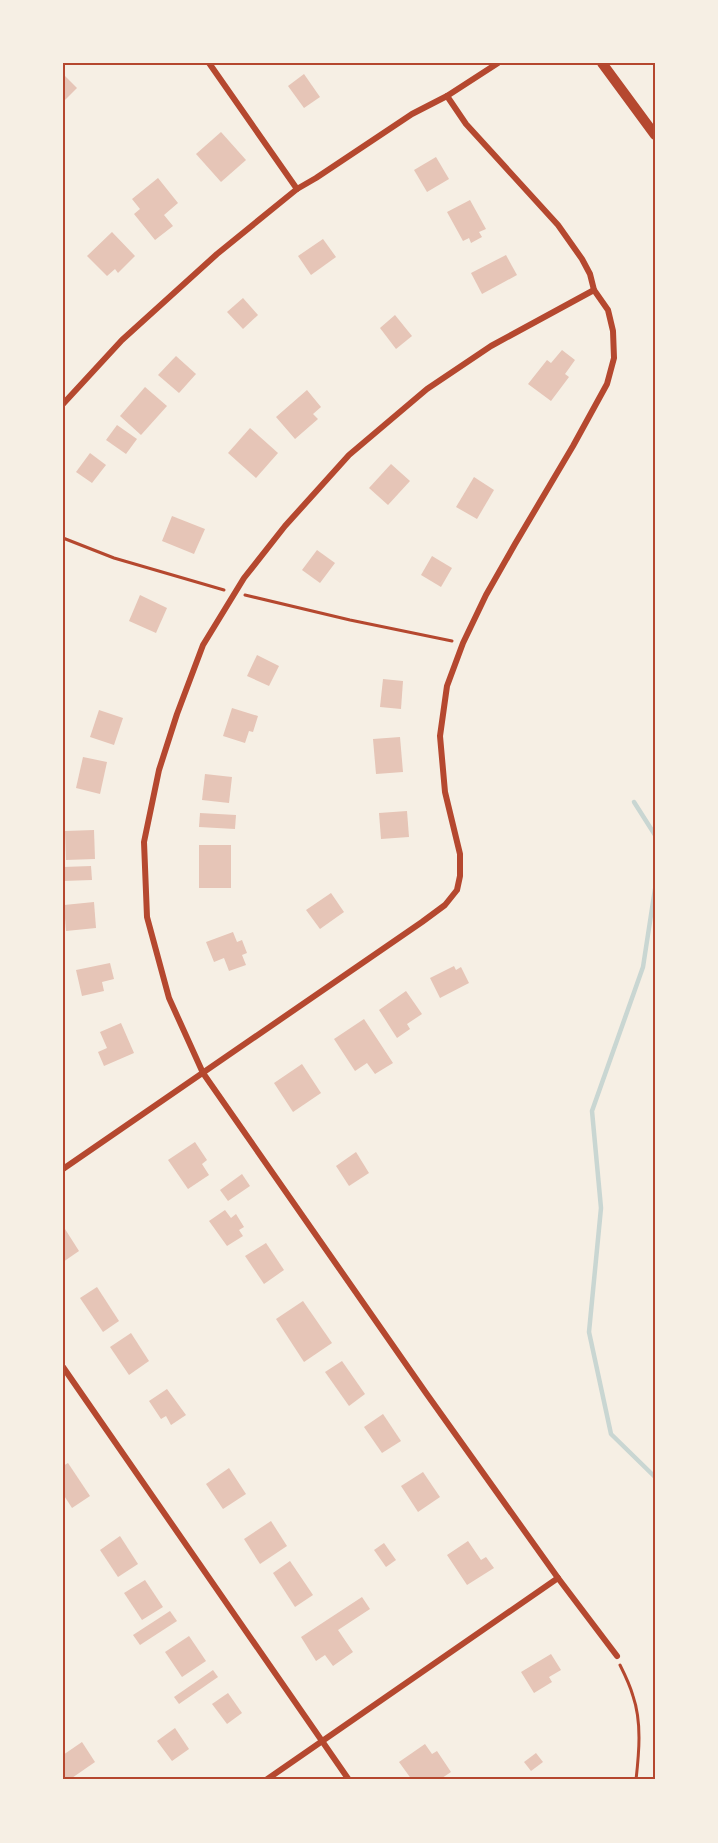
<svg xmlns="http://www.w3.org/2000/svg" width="718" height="1843" font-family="'DM Sans',sans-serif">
<rect width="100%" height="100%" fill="#f6efe4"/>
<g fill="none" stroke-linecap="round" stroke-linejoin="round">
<g stroke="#c9d6d2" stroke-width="4.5">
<polyline points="634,802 655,835"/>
<polyline points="655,889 643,967 592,1111 601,1208 589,1332 611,1434 655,1477"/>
</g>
</g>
<g fill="#e6c5b7">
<polygon points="63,74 77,88 63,102"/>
<polygon points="304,74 320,97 304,108 288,86"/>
<polygon points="221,132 246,160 221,182 196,154"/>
<polygon points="436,157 449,179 427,192 414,170"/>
<polygon points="158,178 178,203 164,215 173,226 155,240 134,214 140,209 132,199"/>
<polygon points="470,200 486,229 479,232 482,237 471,243 469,238 463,241 447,212"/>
<polygon points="112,232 135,256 118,273 115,269 107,276 87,256"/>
<polygon points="323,239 336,257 311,275 298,256"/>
<polygon points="506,255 517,275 482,294 471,273"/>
<polygon points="243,298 258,315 243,329 227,312"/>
<polygon points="395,315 412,336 396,349 380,328"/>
<polygon points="562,350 575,360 565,374 569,377 551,401 528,384 547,360 551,363"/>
<polygon points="176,356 196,374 179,393 158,375"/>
<polygon points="145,387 167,406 141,435 120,416"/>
<polygon points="307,390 321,407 313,414 318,419 295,439 276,417"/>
<polygon points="117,425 137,439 126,454 106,440"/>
<polygon points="250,428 278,453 256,478 228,453"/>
<polygon points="90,453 106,465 92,483 76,472"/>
<polygon points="391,464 410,481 388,505 369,488"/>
<polygon points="474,477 494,490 477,519 456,507"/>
<polygon points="172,516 205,529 194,554 162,541"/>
<polygon points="317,550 335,563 320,583 302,570"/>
<polygon points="432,556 452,568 441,587 421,575"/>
<polygon points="140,595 167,608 156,633 129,621"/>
<polygon points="257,655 279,666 269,686 247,676"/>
<polygon points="383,679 403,681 401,709 380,707"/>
<polygon points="232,708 258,716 253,732 249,731 245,743 223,736"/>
<polygon points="99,710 123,718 114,745 90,737"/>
<polygon points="400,737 403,772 376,774 373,739"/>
<polygon points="83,757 107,762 100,794 76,788"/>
<polygon points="205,774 232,777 229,803 202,800"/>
<polygon points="407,811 409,837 381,839 379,813"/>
<polygon points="200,813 236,815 235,829 199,827"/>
<polygon points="94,830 95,859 66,860 65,831"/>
<rect x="199" y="845" width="32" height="43"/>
<polygon points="91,866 92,880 63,881 63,867"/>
<polygon points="331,893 344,912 320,929 306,910"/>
<polygon points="94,902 96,928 66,931 64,905"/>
<polygon points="233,932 237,942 242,940 247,953 242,955 246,965 229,971 224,958 214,962 206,942"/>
<polygon points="110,963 114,979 102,982 104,991 82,996 76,970"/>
<polygon points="454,966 456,970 461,967 469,983 440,998 430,978"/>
<polygon points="406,991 422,1014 407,1024 410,1029 397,1038 379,1010"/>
<polygon points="364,1019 393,1063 375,1074 367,1063 355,1071 334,1039"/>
<polygon points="121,1023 134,1053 104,1066 98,1052 107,1048 100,1032"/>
<polygon points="302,1064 321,1093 293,1112 274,1083"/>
<polygon points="195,1142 207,1160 202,1164 209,1175 188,1189 168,1160"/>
<polygon points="356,1152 369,1173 349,1186 336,1166"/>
<polygon points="242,1174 250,1186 228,1201 220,1190"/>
<polygon points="225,1210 231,1218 236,1214 244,1227 239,1230 243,1236 227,1246 209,1221"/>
<polygon points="65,1229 79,1251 63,1262 63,1230"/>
<polygon points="266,1243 284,1270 264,1284 245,1256"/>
<polygon points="97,1287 119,1321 103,1332 80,1298"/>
<polygon points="303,1301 332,1343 304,1362 276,1319"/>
<polygon points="131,1333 149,1361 129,1375 110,1347"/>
<polygon points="342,1361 365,1394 349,1406 325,1372"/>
<polygon points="167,1389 186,1415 171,1425 166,1416 161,1419 149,1401"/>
<polygon points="383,1414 401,1441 382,1453 364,1427"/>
<polygon points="68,1463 90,1496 72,1508 63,1494 63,1466"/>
<polygon points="229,1468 246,1494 223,1509 206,1484"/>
<polygon points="423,1472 440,1497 418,1512 401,1486"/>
<polygon points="271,1521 287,1546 260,1564 244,1539"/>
<polygon points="120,1536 138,1564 118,1577 100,1550"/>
<polygon points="468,1541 481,1560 486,1557 494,1568 467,1585 447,1555"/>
<polygon points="384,1543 396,1560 386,1567 374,1550"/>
<polygon points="290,1561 313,1595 295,1607 273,1573"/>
<polygon points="145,1580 163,1607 142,1620 124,1593"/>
<polygon points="362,1597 370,1609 338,1630 353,1652 333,1666 325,1655 316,1661 301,1637"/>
<polygon points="170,1611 177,1621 140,1645 133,1635"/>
<polygon points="189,1636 206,1661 182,1677 165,1652"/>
<polygon points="551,1654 561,1670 549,1677 552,1682 534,1693 521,1672"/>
<polygon points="213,1670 218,1677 179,1704 174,1697"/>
<polygon points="228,1693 242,1713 227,1724 212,1704"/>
<polygon points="175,1728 189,1749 172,1761 157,1741"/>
<polygon points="82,1742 95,1762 69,1780 63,1780 63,1755"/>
<polygon points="425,1744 432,1754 437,1751 451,1772 439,1780 412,1780 399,1762"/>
<polygon points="536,1753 543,1762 531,1771 524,1762"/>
</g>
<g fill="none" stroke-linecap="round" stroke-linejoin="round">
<g stroke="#b5482f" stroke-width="3">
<polyline points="63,538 114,558 224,590"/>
<polyline points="245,595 350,620 452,641"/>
<path d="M620 1665C625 1675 630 1685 633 1696 642 1722 639 1753 636 1780"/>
</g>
<g stroke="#b5482f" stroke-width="6">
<polyline points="209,63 297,189"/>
<polyline points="594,290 491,346 427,389 349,455 285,526 244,578 203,645 177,714 159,770 144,842 147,917 169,998 203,1073 426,1393 558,1578 617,1656"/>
<polyline points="63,404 122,340 217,254 297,189 316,178 412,114 447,96 498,63"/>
<polyline points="63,1169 422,922 445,905 457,890 460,876 460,854 445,792 440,736 447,686 463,643 486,595 515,544 573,446 607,384 614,358 613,331 608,310 594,290 590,274 582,259 558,225 466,124 447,96"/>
<polyline points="63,1367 349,1780"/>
<polyline points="266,1780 558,1578"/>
</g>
<polyline stroke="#b5482f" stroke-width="10" points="602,63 655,135"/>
</g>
<rect width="718" height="1843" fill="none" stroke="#f6efe4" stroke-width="129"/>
<rect x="64" y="64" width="590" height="1714" fill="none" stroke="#b5482f" stroke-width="2"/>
</svg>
